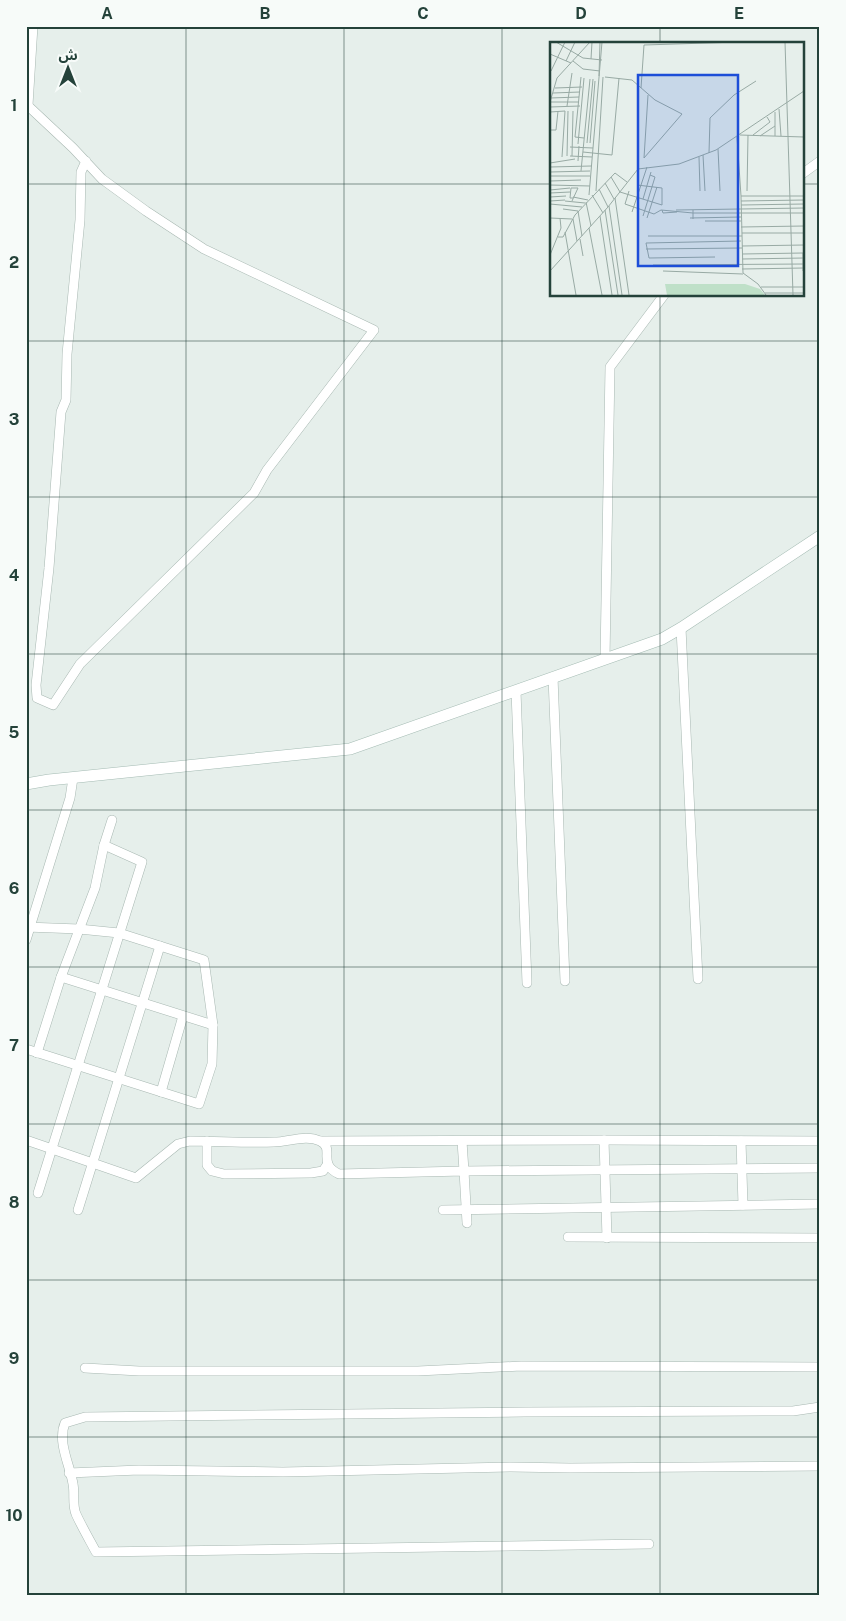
<svg xmlns="http://www.w3.org/2000/svg" width="846" height="1621" font-family="'Public Sans','Noto Sans Arabic',sans-serif">
<rect width="100%" height="100%" fill="#e6efeb"/>
<g fill="none" stroke-linecap="round" stroke-linejoin="round">
<defs>
<g id="minor">
<polyline points="26,104 73,148 102,179 146,211 204,249 374,330 267,470 254,493 80,664 53,705 37,698 36,685 49,568 61,412 66,400 67,354 80,220 81,172 86,161"/>
<polyline points="28,105 33,26"/>
<polyline points="802,174 820,161"/>
<polyline points="681,628 698,979"/>
<polyline points="605,659 610,367 664,295"/>
<polyline points="553,677 565,981"/>
<polyline points="516,691 527,983"/>
<polyline points="26,927 79,929 119,933 204,960 213,1025 212,1064 199,1104 26,1049"/>
<polyline points="26,940 70,798 73,778"/>
<polyline points="61,977 213,1025"/>
<polyline points="37,1053 61,977 95,888 104,845 112,820"/>
<polyline points="161,1092 183,1016"/>
<path d="M26 1140 136 1178 178 1144 190 1141C218 1141 246 1143 274 1142 289 1142 306 1134 320 1141 336 1149 316 1163 339 1174L464 1171 467 1223"/>
<polyline points="604,1140 607,1238"/>
<polyline points="207,1141 207,1165 212,1171 224,1174 311,1173 323,1171 327,1165"/>
<polyline points="321,1141 604,1140 820,1141"/>
<polyline points="462,1141 464,1171 820,1168"/>
<polyline points="741,1141 743,1205"/>
<polyline points="38,1193 142,862 104,845"/>
<polyline points="78,1210 160,946"/>
<polyline points="443,1210 820,1204"/>
<polyline points="568,1237 820,1238"/>
<polyline points="85,1368 139,1371 418,1371 521,1366 820,1367"/>
<polyline points="69,1473 139,1470 283,1472 511,1467 570,1468 820,1466"/>
<path d="M649 1544 96 1552C89 1539 82 1527 76 1514 72 1505 75 1493 73 1484 70 1465 57 1442 65 1423L85 1417 525 1412 793 1411 820 1407"/>
</g>
<polyline id="secondary" points="26,784 49,780 350,749 662,639 681,628 820,536"/>
</defs>
<use href="#minor" stroke="#a8b8b2" stroke-width="10"/>
<use href="#secondary" stroke="#a4bbb3" stroke-width="12"/>
<use href="#minor" stroke="#fff" stroke-width="9"/>
<use href="#secondary" stroke="#fff" stroke-width="11"/>
</g>
<path fill="none" stroke="#24423a" stroke-width="1" stroke-opacity="0.55" d="M186 26V1595M344 26V1595M502 26V1595M660 26V44M26 184H551M802 184H820M660 295V1595M26 341H820M26 497H820M26 654H820M26 810H820M26 967H820M26 1124H820M26 1280H820M26 1437H820"/>
<g transform="translate(550 42)">
<rect width="254" height="254" fill="#e6efeb"/>
<path d="M115 242H195L210 247 215 253H117Z" fill="#bfe0c8"/>
<path fill="none" stroke="#98aaa4" stroke-width="1" d="M6 0 33 16 52 18M235 0 243 253M0 12 21 21M41 17 42 0M16 19 25 0M23 19 33 27 50 29M1 29 15 0M49 34 50 0M31 35 25 95 34 96M55 35 82 38 105 58 132 72 94 116M5 46 32 45M91 46 94 3 188 0M3 51 30 50M0 56 29 55M0 60 7 36 40 0M0 60H29M17 64 22 31M0 65 30 64M229 67 231 94M0 70 15 69M225 70V94M0 88H6L8 69M190 93 254 95M203 93 220 80 217 75M210 94 225 84M187 95 191 154M37 101 43 37M40 101 45 39M28 102 34 36M20 105 43 106M168 107 170 149M33 110 62 113 69 36M159 111 160 76 184 53 206 39M153 113 155 149M17 114 18 69M20 114 42 115M22 114 23 69M12 115 15 69M149 115 150 149M94 116 98 53M28 119 29 104M0 121 25 117M0 125 41 124M31 129 40 37M0 130 40 129M0 134H40M61 135 70 150 112 163V146L87 143M0 139 31 138M55 141 64 157M0 143 40 144M49 147 58 165M0 148 20 146M46 149 53 35M79 149 75 162 104 172 111 168 143 171V177M197 149 198 93M0 151 20 150M39 153 52 0M42 153 53 171M0 155 16 154M23 155 38 158M65 156 79 253M93 157 101 130M0 159 15 158M15 159 35 161M22 159 28 146H21L20 156H23M191 159 254 158M36 160 41 184M0 162 32 165M191 163 254 162M59 164 72 253M13 167 28 169 32 194M55 168 68 253M112 168 113 171 127 170M126 168 254 166M143 168V171H254M82 170 97 125M50 174 62 253M93 174 105 135 100 133M0 176 22 177M97 176 107 145M140 176 191 175M23 177 27 199M155 179H191M191 185 254 184M39 186 52 253M15 190 26 253M192 191H254M98 194H192M8 195H13L25 173 65 131 77 140M30 197 33 214M192 204 254 203M96 207 192 206M192 212 253 211V229M0 213 11 186 10 176M165 215 99 216 96 201 191 199M192 217 254 216M103 223 254 222M192 227 254 226M0 229 58 165 88 127 129 122 166 108 254 49M113 229 193 232M211 245H254M215 251H254M216 253 208 242 193 231 191 154H254"/>
<path fill="#1d4ed8" fill-opacity="0.15" stroke="#1d4ed8" stroke-width="2.5" d="M88 33H188V224H88Z"/>
<rect width="254" height="254" fill="none" stroke="#24423a" stroke-width="2.5"/>
</g>
<rect width="846" height="1621" fill="none" stroke="#f7fbf9" stroke-width="55"/>
<g transform="translate(68 68)" stroke="#f7fbf9" stroke-width="4" paint-order="stroke">
<path d="M0-4L9 19L0 12L-9 19Z" fill="#24423a"/>
<text y="-8" font-size="14" font-weight="bold" text-anchor="middle" fill="#24423a">ش</text>
</g>
<rect x="28" y="28" width="790" height="1566" fill="none" stroke="#24423a" stroke-width="2"/>
<g font-size="16" text-anchor="middle" font-weight="bold" fill="#24423a">
<text x="107" y="19">A</text>
<text x="265" y="19">B</text>
<text x="423" y="19">C</text>
<text x="581" y="19">D</text>
<text x="739" y="19">E</text>
<text x="14" y="111">1</text>
<text x="14" y="268">2</text>
<text x="14" y="425">3</text>
<text x="14" y="581">4</text>
<text x="14" y="738">5</text>
<text x="14" y="894">6</text>
<text x="14" y="1051">7</text>
<text x="14" y="1208">8</text>
<text x="14" y="1364">9</text>
<text x="14" y="1521">10</text>
</g>
</svg>
